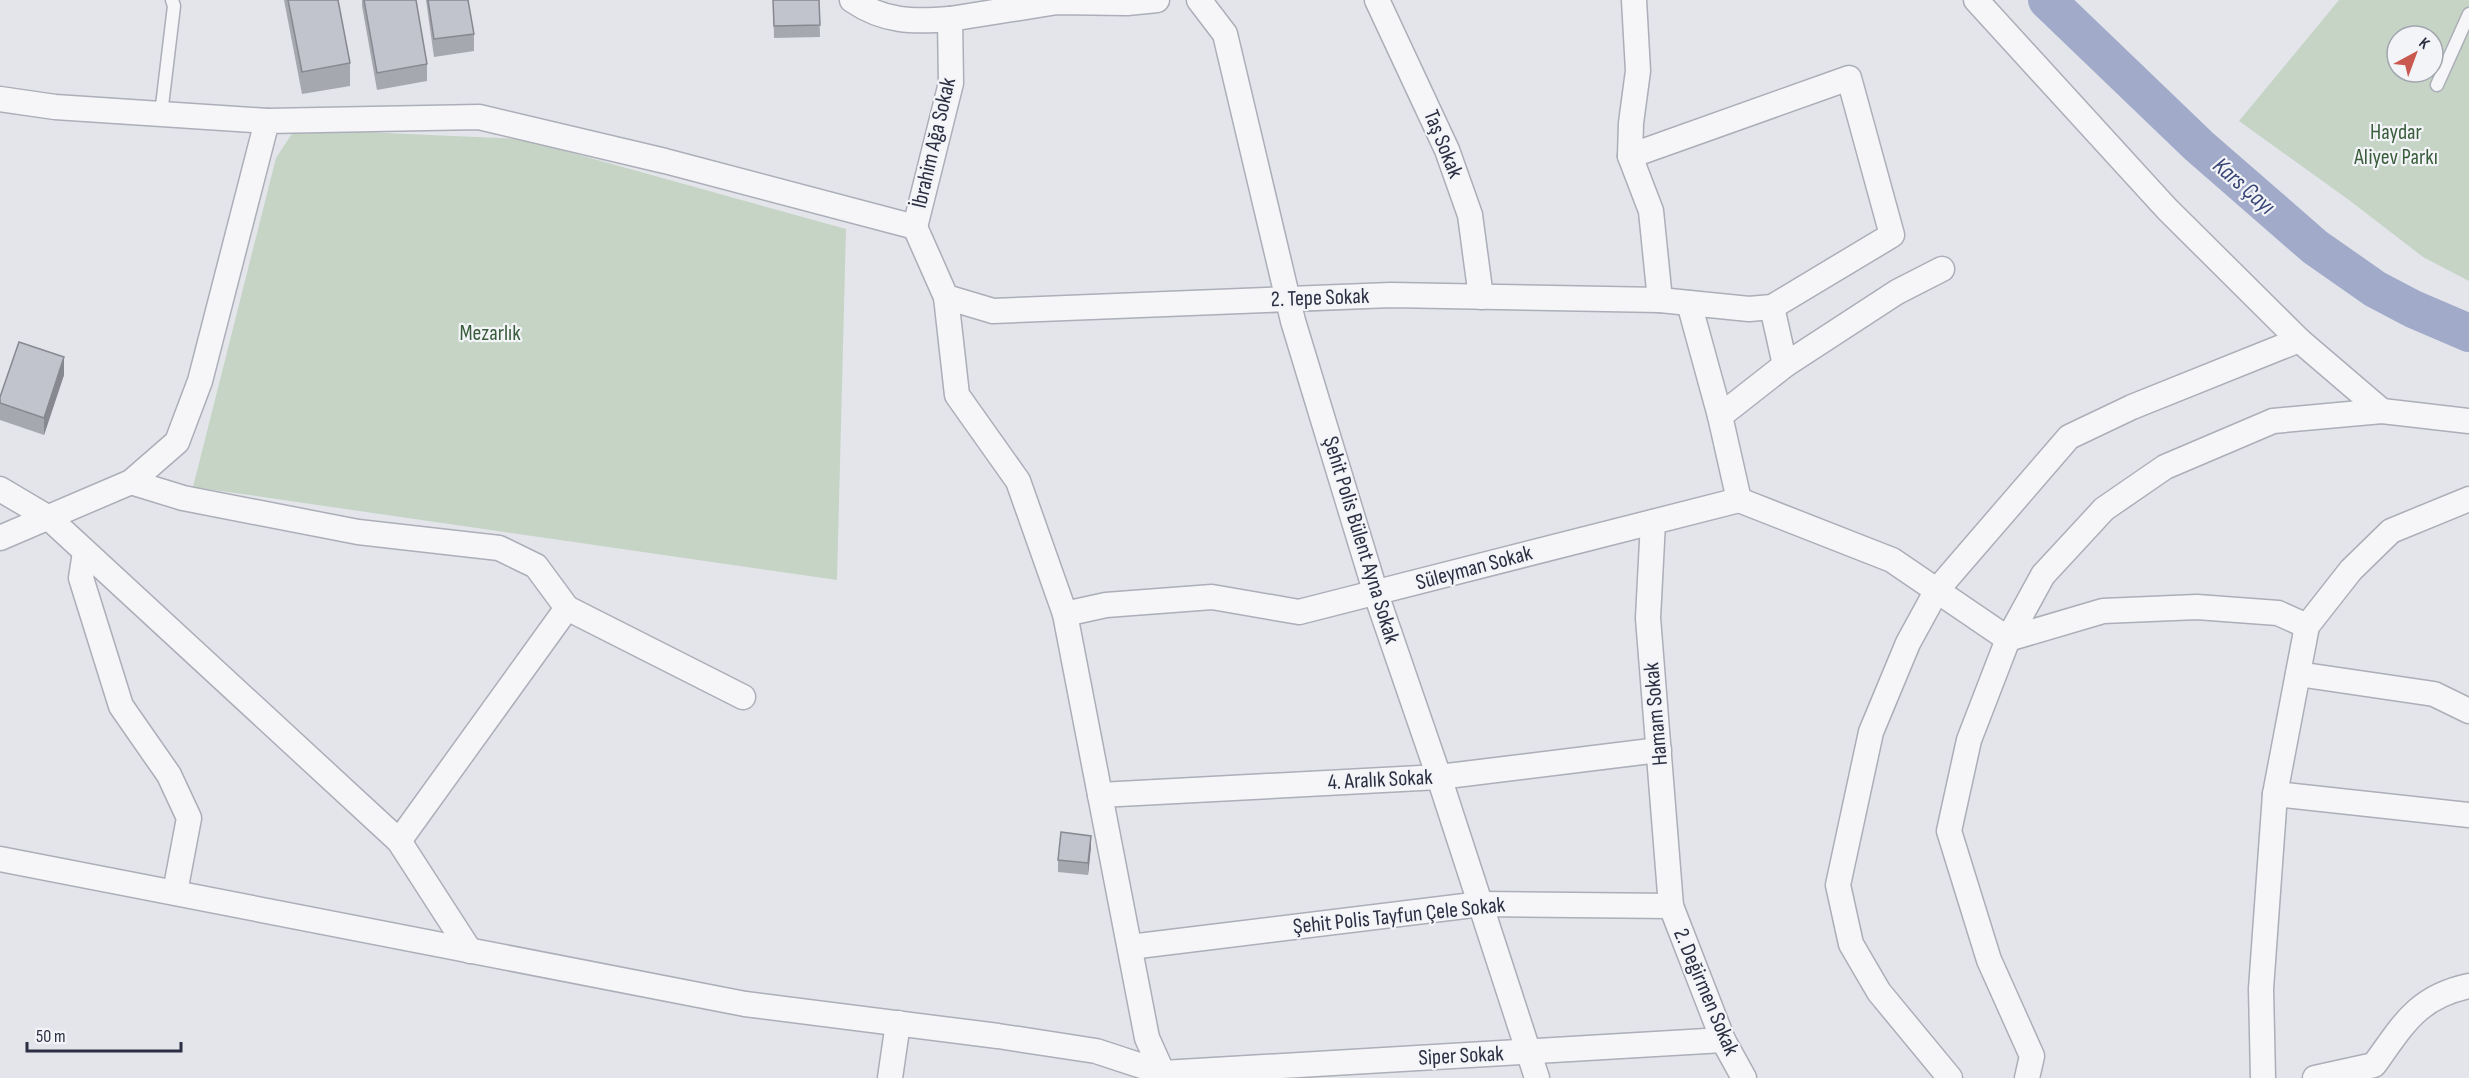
<svg xmlns="http://www.w3.org/2000/svg" width="2469" height="1078" font-family="'Sofia Sans Condensed',sans-serif">
<rect width="100%" height="100%" fill="#e3e5eb"/>
<g fill="#c5d4c5" fill-rule="evenodd">
<path d="M2339 0H2469V281L2423 257 2349 200 2239 121ZM2397 36H2433V72H2397Z"/>
<polygon points="295,129 522,139 846,229 837,580 193,487 276,158"/>
</g>
<g fill="none" stroke-linecap="round" stroke-linejoin="round">
<polyline stroke="#a1abc9" stroke-width="38" points="2047,0 2199,146 2315,247 2375,289 2413,309 2469,333"/>
<defs>
<g id="lane">
<polyline points="2437,85 2469,14"/>
<polyline points="161,114 174,6 172,0"/>
</g>
<g id="street">
<path d="M852 0C884 22 913 22 950 19L951 83 915 227"/>
<polyline points="1199,0 1225,34 1293,321 1376,594 1439,777 1537,1078"/>
<polyline points="1377,0 1447,150 1470,215 1481,297"/>
<polyline points="1634,0 1638,71 1631,123 1630,156 1651,211 1660,300"/>
<polyline points="1976,0 2167,209 2299,340"/>
<polyline points="950,19 1057,2 1127,3 1157,0"/>
<polyline points="0,99 55,107 267,121"/>
<polyline points="915,227 946,297 993,311 1391,295 1660,300 1749,309 1772,307 1892,235 1849,78 1630,156"/>
<polyline points="946,297 957,395 1018,481 1065,614 1147,1038 1165,1078"/>
<polyline points="1689,303 1720,416"/>
<polyline points="1772,307 1785,365 1720,416 1739,500 1892,560 2008,639"/>
<polyline points="1785,365 1897,292 1942,269"/>
<polyline points="131,482 183,498 358,532 499,548 536,566 567,608"/>
<polyline points="0,489 49,518 399,841 470,951"/>
<polyline points="1653,522 1648,618 1671,906 1723,1040 1744,1078"/>
<polyline points="0,538 131,482 177,442 200,381 267,121 479,117 665,161 915,227"/>
<polyline points="85,552 81,578 121,706 169,775 189,818 175,892"/>
<polyline points="1065,614 1106,605 1212,597 1299,612 1739,500"/>
<polyline points="2008,639 2103,611 2197,607 2278,613 2307,626 2351,570 2391,531 2469,499"/>
<polyline points="2298,674 2434,694 2469,711"/>
<polyline points="2275,794 2469,815"/>
<polyline points="1100,795 1439,777 1659,750"/>
<polyline points="399,841 567,608 743,697"/>
<polyline points="0,859 745,1004 998,1036 1096,1051 1163,1073 1723,1040"/>
<polyline points="1130,947 1481,904 1671,906"/>
<polyline points="890,1078 898,1023"/>
<polyline points="1950,1078 1879,992 1851,944 1838,885 1871,732 1908,643 1937,590 2069,437 2132,407 2299,340 2382,411"/>
<polyline points="2027,1078 2032,1056 1989,960 1949,831 1969,740 2008,639 2043,575 2104,509 2165,467 2273,421 2382,411 2469,421"/>
<polyline points="2263,1078 2261,989 2275,794 2307,626"/>
<path d="M2315 1078 2374 1065C2403 1025 2417 997 2469 986"/>
</g>
</defs>
<use href="#lane" stroke="#acaeb8" stroke-width="15"/>
<use href="#street" stroke="#acaeb8" stroke-width="27"/>
<use href="#lane" stroke="#f6f6f9" stroke-width="12"/>
<use href="#street" stroke="#f6f6f9" stroke-width="24"/>
</g>
<g fill="#a6a8b0">
<polygon points="284,0 338,0 350,63 350,86 302,94"/>
<polygon points="362,0 416,0 427,64 427,81 377,90 362,6"/>
<polygon points="426,0 468,0 474,34 474,51 434,57"/>
<polygon points="773,0 819,0 820,37 774,38"/>
<polygon points="64,375 44,435 0,420 0,397"/>
<polygon points="1091,847 1088,875 1058,872 1058,860"/>
</g>
<g fill="#878890">
<polygon points="64,357 64,375 44,435 44,418"/>
<polygon points="1091,836 1091,847 1088,875 1088,863"/>
</g>
<g fill="#c1c3cd" stroke="#878890" stroke-width="1.5">
<polygon points="288,0 338,0 350,63 302,72"/>
<polygon points="364,0 416,0 427,64 377,73"/>
<polygon points="428,0 468,0 474,34 434,39"/>
<polygon points="773,0 819,0 820,25 774,26"/>
<polygon points="19,342 64,357 44,418 0,403 0,397"/>
<polygon points="1061,832 1091,836 1088,863 1058,860"/>
</g>
<g text-anchor="middle" dominant-baseline="central" stroke-width="4.5" stroke-linejoin="round" paint-order="stroke">
<g font-size="22" fill="#3a5d3b" stroke="#f3f4f8">
<text x="2396" y="132">Haydar<tspan x="2396" dy="25">Aliyev Parkı</tspan></text>
<text x="490" y="333">Mezarlık</text>
</g>
<g font-size="22" fill="#2c2f42" stroke="#f3f4f8">
<text transform="translate(934 143) rotate(-77)">İbrahim Ağa Sokak</text>
<text transform="translate(1443 144) rotate(68)">Taş Sokak</text>
<text transform="translate(1320 298) rotate(-2)">2. Tepe Sokak</text>
<text transform="translate(1361 540) rotate(73)">Şehit Polis Bülent Ayna Sokak</text>
<text transform="translate(1474 568) rotate(-15)">Süleyman Sokak</text>
<text transform="translate(1656 714) rotate(-95)">Hamam Sokak</text>
<text transform="translate(1380 780) rotate(-3)">4. Aralık Sokak</text>
<text transform="translate(1399 916) rotate(-6)">Şehit Polis Tayfun Çele Sokak</text>
<text transform="translate(1706 992) rotate(67)">2. Değirmen Sokak</text>
<text transform="translate(1461 1056) rotate(-3)">Siper Sokak</text>
</g>
<g font-size="24" font-style="italic" fill="#384575" stroke="#f3f4f8">
<text transform="translate(2244 186) rotate(41)">Kars Çayı</text>
</g>
</g>
<g transform="translate(2415 54) rotate(41)"><circle r="28" fill="#f3f4f8" stroke="#a3a5af" stroke-width="1.5"/>
<path d="M0-4.5L10 22L0 15L-10 22Z" fill="#c95950"/>
<text y="-9" font-size="16" font-weight="bold" text-anchor="middle" fill="#2c2f42">K</text>
</g>
<path d="M27 1042v9h154v-9" fill="none" stroke="#2c2f42" stroke-width="3"/>
<text x="36" y="1042" font-size="18" fill="#2c2f42" stroke="#f3f4f8" stroke-width="4.5" paint-order="stroke">50 m</text>
</svg>
